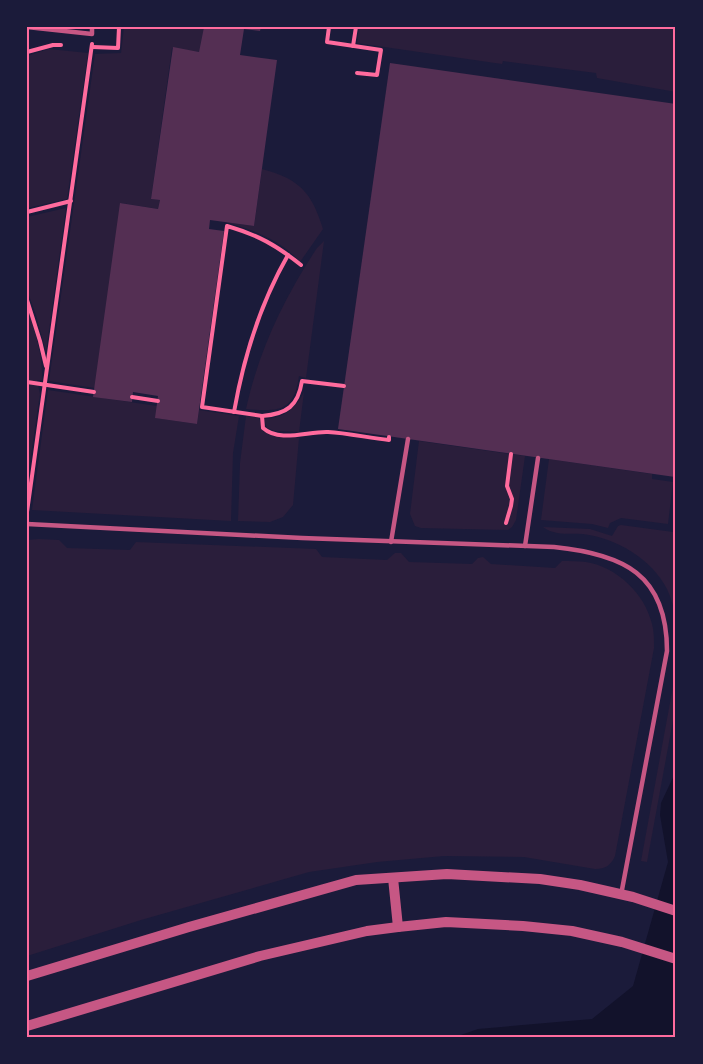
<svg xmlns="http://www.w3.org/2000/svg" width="703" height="1064" font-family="'Source Sans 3',sans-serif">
<rect width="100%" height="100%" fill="#1b1b3a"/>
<g fill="#2a1e3b">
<polygon points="124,27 204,27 199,52 172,48 151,199 160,200 158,209 121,203 95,388 49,381 95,54 121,53"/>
<polygon points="359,27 676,27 676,92 597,78 596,73 503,61 502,64 357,43"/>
<polygon points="49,49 88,53 67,199 27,208 27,56"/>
<path d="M262 169C300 179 312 193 323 229L300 262C280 239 253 230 225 222L254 226Z"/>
<polygon points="66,208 46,352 36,315 27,290 27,217"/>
<path d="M324 241 306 378 299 376C294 412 278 412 246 409 259 350 284 298 317 248Z"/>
<path d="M27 308C35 331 43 355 42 380H37L40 394 27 482Z"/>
<polygon points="48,390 157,406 156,418 197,424 199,410 239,416 233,453 231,521 32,510"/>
<path d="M304 392 299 432 275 431 267 428 264 419C285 418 295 409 304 392Z"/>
<polygon points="246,416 259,418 263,431 274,436 299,438 293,505 283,517 270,522 238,521 240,463"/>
<polygon points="419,441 525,456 516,520 512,527 508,530 421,528 415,526 410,514"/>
<polygon points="549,459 652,474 652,479 673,482 668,524 621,518 610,523 608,528 592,524 541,520"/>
<path d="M676 511V616C673 607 671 597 667 589 652 559 616 538 583 534 569 533 555 536 543 527L590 529 612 536 618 526 621 525 673 532Z"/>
<path d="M39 539 59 540 67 548 130 550 136 542 316 549 322 557 387 560 395 553H401L409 562 472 564 478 558 483 557 491 564 555 568 562 561C570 561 578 561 586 562 617 567 645 594 652 624 654 631 654 640 654 648L615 856C611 865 606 869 595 869L524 857 444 856 377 862 309 872 141 920 27 956V540Z"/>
<polygon points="676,670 676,704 647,862 641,861"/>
</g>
<polygon fill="#12122b" points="676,771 676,1037 455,1037 478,1029 592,1019 633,986 668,862 660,815 661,803"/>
<g fill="#542f53">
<polygon points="204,27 261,27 260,31 244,29 240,55 277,60 254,226 210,220 209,229 224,231 197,424 155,418 158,396 133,392 132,402 93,397 120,203 158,209 160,200 151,199 173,47 199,52"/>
<polygon points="390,63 676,104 675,477 338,429"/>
</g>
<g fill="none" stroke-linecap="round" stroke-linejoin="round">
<g stroke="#ff6b9d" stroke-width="4">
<polyline points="329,27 327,42 381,50 377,75 357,73"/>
<polyline points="353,46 356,27"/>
<polyline points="93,47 118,48 119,27"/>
<polyline points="27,52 53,45 61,45"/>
<polyline points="27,212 71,201"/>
<path d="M301 265C276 245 258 235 227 226L202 407 262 416 263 428C280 443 308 431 328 432 348 433 369 438 389 440V437"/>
<polyline points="27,300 40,341 46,366"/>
<polyline points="27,382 94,392"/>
<polyline points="132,397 158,401"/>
<path d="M234 412C244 355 260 304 288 255"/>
<path d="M262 416C287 414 298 406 302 381L344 386"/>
<polyline points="27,512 92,44"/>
<polyline points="506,523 511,506 512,499 507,486 511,454"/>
</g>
<g stroke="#c65784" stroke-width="4.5">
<polyline points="27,27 92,34 92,27"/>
<path d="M27 524 302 538 554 547C623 554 667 574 667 651L621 895"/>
<polyline points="391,542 408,439"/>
<polyline points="525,546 538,458"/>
</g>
<g stroke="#c65784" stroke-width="10">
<polyline points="393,878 398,927"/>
<polyline points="27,976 189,927 356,880 447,874 540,879 580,885 633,897 676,911"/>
<polyline points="27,1026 260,956 367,931 398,927 446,922 523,926 572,931 622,942 676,959"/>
</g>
</g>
<rect width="703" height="1064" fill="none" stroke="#1b1b3a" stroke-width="57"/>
<rect x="28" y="28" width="646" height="1008" fill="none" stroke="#ff6b9d" stroke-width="2"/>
</svg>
